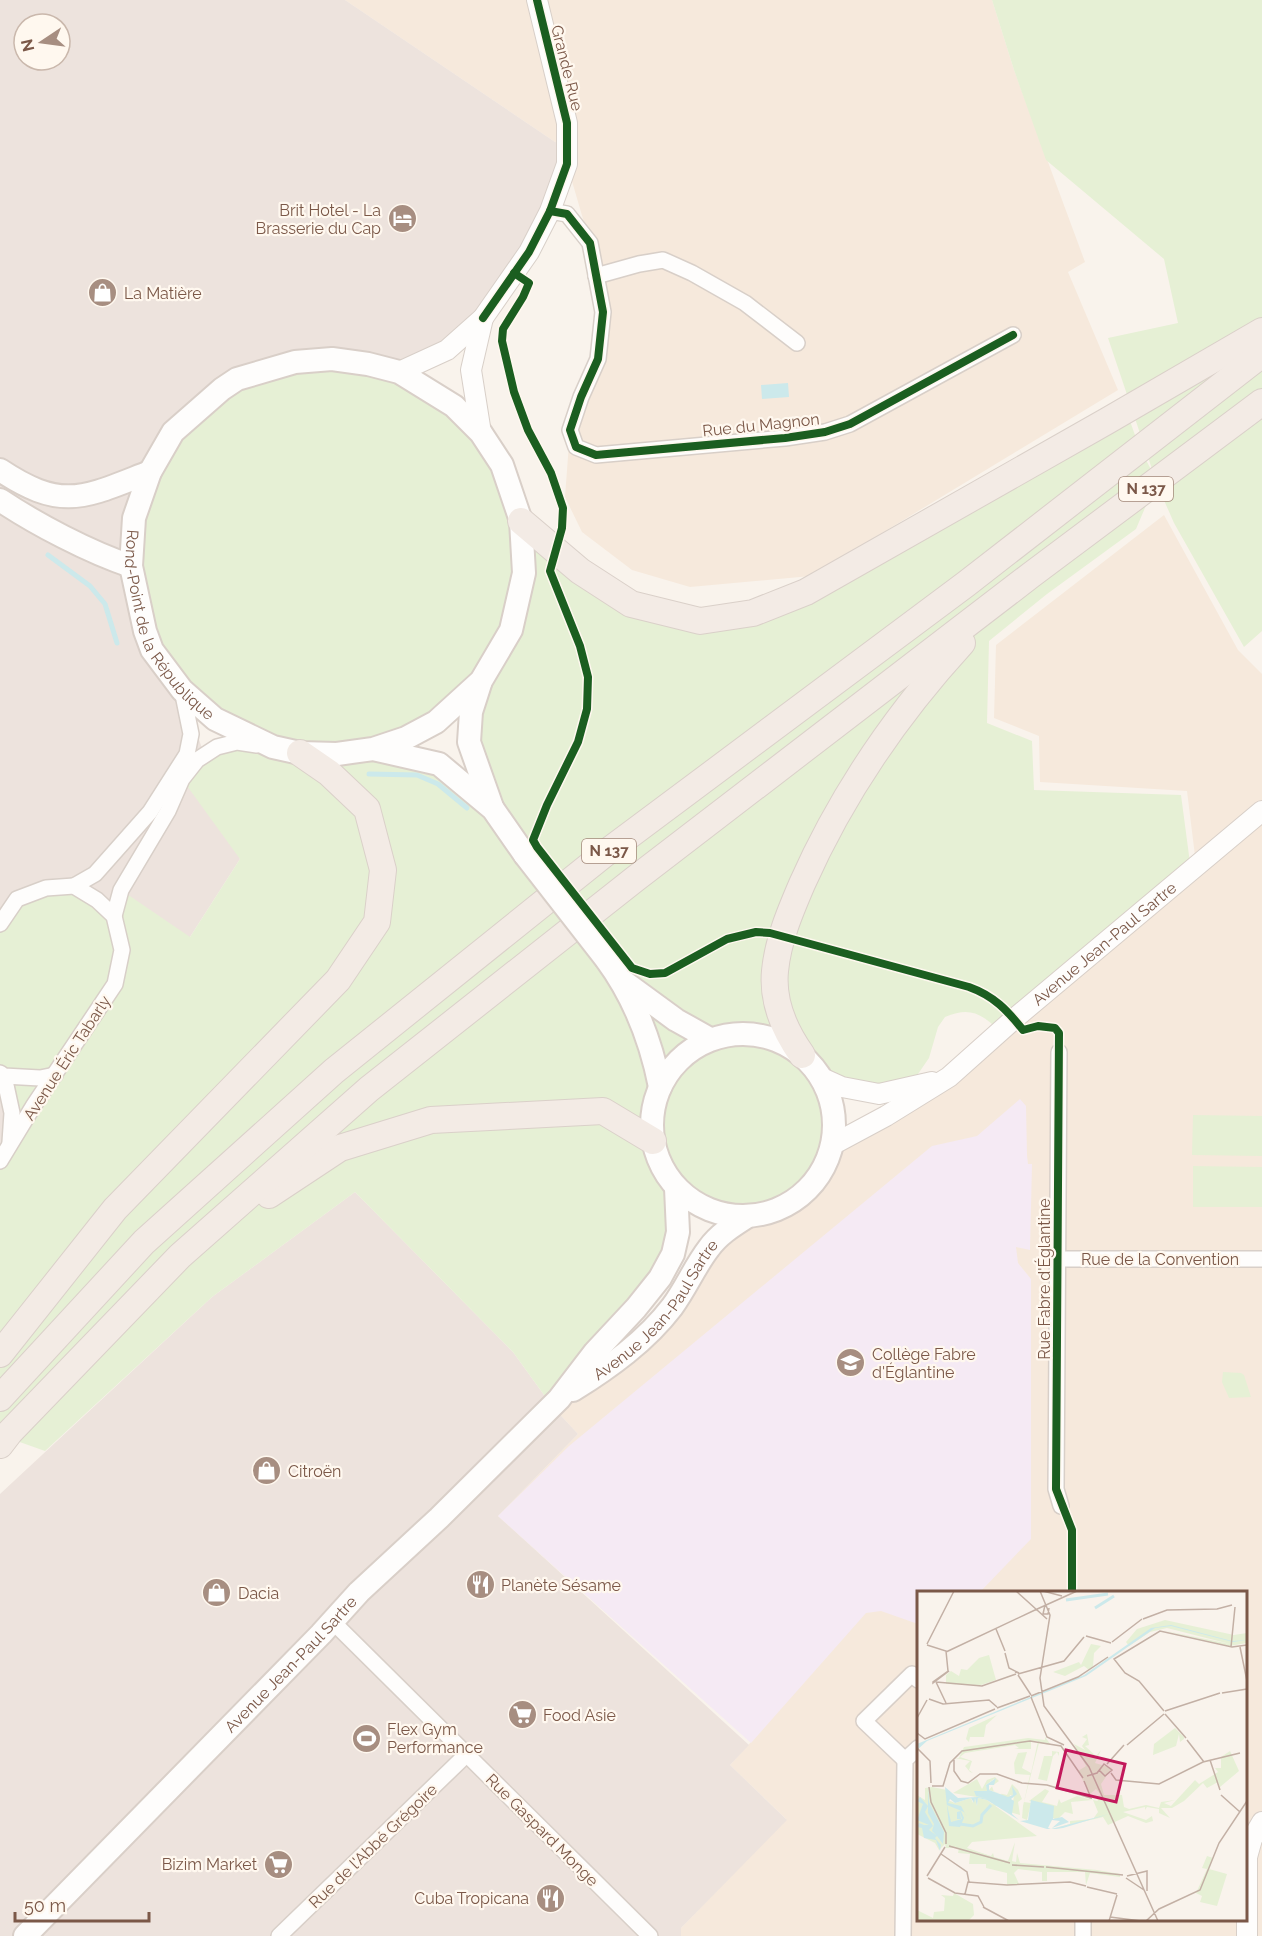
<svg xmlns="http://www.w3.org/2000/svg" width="1262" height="1936" font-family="Raleway,sans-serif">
<rect width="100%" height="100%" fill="#f9f3ec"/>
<g fill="#f6e9dc" fill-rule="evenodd">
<polygon points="345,0 992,0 1014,70 1085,262 1068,272 1118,390 811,576 690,587 632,570 582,532 565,497 570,430 603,312 590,243 567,164 555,142"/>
<path d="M1164 515 1238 650 1262 674V1936H681V1928L786 1819 730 1765 751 1742 498 1516 578 1434 552 1406 610 1367 690 1279 832 1145 886 1116 1197 872 1187 791 1040 782 1039 736 994 718 996 645ZM918 1592H1246V1920H918Z"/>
</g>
<g fill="#ede3dd" fill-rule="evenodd">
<path d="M0 0H345L555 142 567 144V164L483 318 399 372 182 690 240 859 190 937 0 1161ZM24 24H60V60H24Z"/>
<polygon points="355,1192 513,1352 552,1406 578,1434 498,1516 749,1745 730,1765 787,1820 681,1928 681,1936 0,1936 0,1494 212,1297"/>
</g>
<polygon fill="#f5eaf4" points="1020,1099 1026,1106 1027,1155 1028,1164 1032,1164 1030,1250 1016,1247 1018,1263 1031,1279 1031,1539 980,1592 918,1592 918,1624 881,1611 866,1613 751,1743 498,1516 569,1446 932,1146 977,1136"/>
<g fill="#e6f0d5" fill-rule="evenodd">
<path d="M992 0H1262V631L1244 647 1174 523 1156 482 1136 529 1047 594 989 641 987 723 1032 741 1034 790 1181 795 1190 863 1000 1031C981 1014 971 1006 945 1017L938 1027 929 1058 909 1087 822 1078C826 1092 834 1109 834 1123 834 1136 831 1148 826 1159 802 1218 738 1231 687 1197L673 1254 552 1406 513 1352 355 1192 212 1297 45 1451 0 1435V1161L9 1146 0 1073V924L17 899 74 886 114 916 121 890 190 937 240 859 182 779 197 760 237 742 161 662 131 566 150 472 237 379 368 364 481 433 521 521 631 604 753 613 1126 410 1140 449 1154 475 1108 338 1178 323 1164 259 1046 160 1014 70ZM481 682 469 742 491 807 439 764 375 749Z"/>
<polygon points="1193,1115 1262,1116 1262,1156 1192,1155"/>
<polygon points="1193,1166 1262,1167 1262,1207 1193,1207"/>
<polygon points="1223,1372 1241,1373 1244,1375 1251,1397 1229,1398 1222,1382"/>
</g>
<polygon fill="#cce9eb" points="788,383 789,397 762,399 761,385"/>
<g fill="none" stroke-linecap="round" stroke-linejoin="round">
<g stroke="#cce9eb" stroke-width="5">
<polyline points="48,555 90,586 105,604 117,643"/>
<polyline points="369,774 417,775 438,784 467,808"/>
</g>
<defs>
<g id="minor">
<polyline points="550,211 567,214 590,243 603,312 598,359 581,397 570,430 576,447 596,455 785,438 825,432 850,424 1013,335"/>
<polyline points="596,276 639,264 663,260 692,273 745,303 797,343"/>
<polyline points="74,886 95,874 150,812 187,754 191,734 182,690"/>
<polyline points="114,916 121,890 168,811 182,779 197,760 217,747 237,742 257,745"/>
<polyline points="0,924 17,899 46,888 74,886 97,900 114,916 122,950 115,984 34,1105 0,1161"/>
<polyline points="1059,1052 1056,1489 1061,1506"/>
<polyline points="0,1073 4,1076 40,1078 55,1075"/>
<polyline points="4,1076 12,1113 10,1142"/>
<polyline points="1058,1259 1262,1259"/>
<polyline points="333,1622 650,1936"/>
<polyline points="905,1760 864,1721 912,1674 918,1680"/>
<polyline points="279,1936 466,1755"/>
<polyline points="903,1936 905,1760 918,1748"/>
<polyline points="1083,1936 1083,1920"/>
</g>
<g id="tertiary">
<polyline points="399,372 447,350 483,318 529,252 550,211 567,164 567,123 537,0"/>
<polyline points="481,433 471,370 483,318"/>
<polyline points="822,1078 842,1087 879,1094 932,1082"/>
<path id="s1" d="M832 1145 886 1116 949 1077 1014 1019 1262 811"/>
<polyline points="1247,1936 1247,1857 1252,1839 1262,1822"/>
</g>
<g id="secondary">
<path d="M0 470C63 512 85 497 150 472"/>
<path d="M0 500C36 524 89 552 131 566"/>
<polyline points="480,684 471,712 469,742 492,807"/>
<path id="s2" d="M373 749 406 738 436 722 481 681 511 630 524 573 521 521 502 465 481 433 454 406 399 372 368 364 332 359 295 362 237 379 222 389 173 432 150 472 134 518 131 566 145 631 152 650 182 690 215 719 273 747 300 753 337 754 373 749 439 764 493 809 525 855"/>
<path d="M606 959C634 997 651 1041 660 1087"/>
<polyline points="624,982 676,1020 710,1039"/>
<circle cx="743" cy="1125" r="91"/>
<path id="s3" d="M573 1390C610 1367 646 1341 672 1307 686 1288 695 1266 709 1248 719 1234 734 1225 748 1216"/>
<path id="s4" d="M25 1936 321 1634 359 1592 439 1518 559 1399 595 1352 636 1308 660 1278 673 1254 678 1232 676 1188"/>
</g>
<g id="trunk">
<polyline points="521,521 580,571 631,604 700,621 753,613 806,592 1107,421 1262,331"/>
<path d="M802 1055C785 1031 772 1002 775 971 778 940 790 912 802 884 841 796 897 714 962 643"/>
<polyline points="269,1195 340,1148 431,1120 603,1111 653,1141"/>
<polyline points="0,1354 115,1209 338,980 377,922 383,870 367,809 329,773 300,753"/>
<polyline points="0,1398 144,1242 334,1071 603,855 966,584 1262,354"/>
<polyline points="0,1445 10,1432 180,1256 369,1089 635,879 1031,575 1262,402"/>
</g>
</defs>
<use href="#minor" stroke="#d8cfc8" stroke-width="18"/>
<use href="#tertiary" stroke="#d8cfc8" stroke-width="22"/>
<use href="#secondary" stroke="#d9cfc8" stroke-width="26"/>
<use href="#trunk" stroke="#dad0c9" stroke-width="28"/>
<use href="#minor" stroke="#fefdfc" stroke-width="15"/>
<use href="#tertiary" stroke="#fefdfc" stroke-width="20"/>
<use href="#secondary" stroke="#fefdfc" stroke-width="22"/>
<use href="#trunk" stroke="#f3ebe5" stroke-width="26"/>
<defs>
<polyline id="secondary-bridge" points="525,855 606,959"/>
</defs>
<use href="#secondary-bridge" stroke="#d9cfc8" stroke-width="26" stroke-linecap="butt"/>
<use href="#secondary-bridge" stroke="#fefdfc" stroke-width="22"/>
<defs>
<g id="cycleway">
<polyline points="550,211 567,214 590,243 603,312 598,359 581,397 570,430 576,447 596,455 785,438 825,432 850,424 1013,335"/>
<path d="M514 273 529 283 523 297 503 329 502 341 514 392 528 430 551 473 563 508 562 528 550 571 580 646 588 677 587 709 578 742 547 805 533 840 537 847 632 968 650 974 665 973 727 939 756 932 770 933 969 987C994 996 1007 1010 1023 1030L1038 1026 1055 1028 1059 1033 1056 1489 1072 1530V1592"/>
<polyline points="483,318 529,252 550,211 567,164 567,123 537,0"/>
</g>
</defs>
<use href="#cycleway" stroke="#fff8ef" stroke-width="11"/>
<use href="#cycleway" stroke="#1b5e20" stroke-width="8"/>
</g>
<defs>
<symbol id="hotel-disc" viewBox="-11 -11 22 22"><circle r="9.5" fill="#a78e81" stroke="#fff8ef"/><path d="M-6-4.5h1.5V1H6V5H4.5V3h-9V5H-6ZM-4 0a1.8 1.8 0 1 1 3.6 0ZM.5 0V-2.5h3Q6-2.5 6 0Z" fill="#fff"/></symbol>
<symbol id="shop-disc" viewBox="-11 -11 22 22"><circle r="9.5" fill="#a78e81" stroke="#fff8ef"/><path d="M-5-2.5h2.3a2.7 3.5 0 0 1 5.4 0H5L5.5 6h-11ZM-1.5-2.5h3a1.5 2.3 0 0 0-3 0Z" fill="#fff"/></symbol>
<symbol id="school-disc" viewBox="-11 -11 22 22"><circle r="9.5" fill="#a78e81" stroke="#fff8ef"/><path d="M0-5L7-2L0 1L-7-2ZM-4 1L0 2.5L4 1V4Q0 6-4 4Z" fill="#fff"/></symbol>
<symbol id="restaurant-disc" viewBox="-11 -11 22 22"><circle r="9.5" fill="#a78e81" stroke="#fff8ef"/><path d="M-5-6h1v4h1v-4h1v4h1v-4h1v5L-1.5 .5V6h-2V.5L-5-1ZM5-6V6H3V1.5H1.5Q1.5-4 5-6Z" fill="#fff"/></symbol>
<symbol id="supermarket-disc" viewBox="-11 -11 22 22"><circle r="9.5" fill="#a78e81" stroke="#fff8ef"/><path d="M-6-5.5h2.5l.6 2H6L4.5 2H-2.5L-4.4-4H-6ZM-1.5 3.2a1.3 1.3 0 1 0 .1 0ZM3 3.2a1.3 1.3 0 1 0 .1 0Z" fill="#fff"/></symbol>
<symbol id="stadium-disc" viewBox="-11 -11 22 22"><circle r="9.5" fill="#a78e81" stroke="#fff8ef"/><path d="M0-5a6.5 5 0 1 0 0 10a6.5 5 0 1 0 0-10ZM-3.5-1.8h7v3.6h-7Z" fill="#fff"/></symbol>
</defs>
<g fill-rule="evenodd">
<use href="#hotel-disc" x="386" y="202" width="33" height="33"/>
<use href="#shop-disc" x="86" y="276" width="33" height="33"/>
<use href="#school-disc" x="834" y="1346" width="33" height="33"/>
<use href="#shop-disc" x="250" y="1454" width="33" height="33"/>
<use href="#restaurant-disc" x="464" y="1568" width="33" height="33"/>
<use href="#shop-disc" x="200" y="1576" width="33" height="33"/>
<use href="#supermarket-disc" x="506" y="1698" width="33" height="33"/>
<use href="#stadium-disc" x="350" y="1722" width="33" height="33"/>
<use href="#supermarket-disc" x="262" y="1848" width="33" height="33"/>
<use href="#restaurant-disc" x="534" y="1882" width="33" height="33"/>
</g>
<g text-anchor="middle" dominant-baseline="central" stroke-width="4.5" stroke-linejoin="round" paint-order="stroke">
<g fill="#fff8ef" stroke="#a3887a" stroke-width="1.5">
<rect x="1119" y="477" width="54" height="24" rx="4.5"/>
<rect x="582" y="839" width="54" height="24" rx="4.5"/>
</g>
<g font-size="15" font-weight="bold" fill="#7b5848">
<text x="1146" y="489">N 137</text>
<text x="609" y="851">N 137</text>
</g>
<g font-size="16" fill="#7b5848" stroke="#fff8ef">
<text transform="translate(567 68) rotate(76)">Grande Rue</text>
<text transform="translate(761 425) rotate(-6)">Rue du Magnon</text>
<text stroke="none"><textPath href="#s2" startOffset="962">Rond-Point de la République</textPath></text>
<text stroke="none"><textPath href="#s1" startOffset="340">Avenue Jean-Paul Sartre</textPath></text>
<text transform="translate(67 1058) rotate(-57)">Avenue Éric Tabarly</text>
<text x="1160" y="1259">Rue de la Convention</text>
<text transform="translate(1044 1279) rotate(-90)">Rue Fabre d'Églantine</text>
<text stroke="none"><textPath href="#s3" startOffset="117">Avenue Jean-Paul Sartre</textPath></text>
<text stroke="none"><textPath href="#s4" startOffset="380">Avenue Jean-Paul Sartre</textPath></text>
<text transform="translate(542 1830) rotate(45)">Rue Gaspard Monge</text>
<text transform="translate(373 1846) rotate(-44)">Rue de l'Abbé Grégoire</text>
</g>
<g font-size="16" fill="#7b5848" stroke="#fff8ef" text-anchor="start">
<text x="381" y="210" text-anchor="end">Brit Hotel - La<tspan x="381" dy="18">Brasserie du Cap</tspan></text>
<text x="124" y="293">La Matière</text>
<text x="872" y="1354">Collège Fabre<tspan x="872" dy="18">d'Églantine</tspan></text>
<text x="288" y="1471">Citroën</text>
<text x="501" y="1585">Planète Sésame</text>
<text x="238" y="1593">Dacia</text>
<text x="543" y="1715">Food Asie</text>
<text x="387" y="1729">Flex Gym<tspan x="387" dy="18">Performance</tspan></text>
<text x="257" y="1864" text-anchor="end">Bizim Market</text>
<text x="529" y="1898" text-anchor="end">Cuba Tropicana</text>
</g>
</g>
<g transform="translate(917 1591)">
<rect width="330" height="330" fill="#f9f3ec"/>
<path d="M248 29 317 44 330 42V52L312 55 244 39 313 53 250 37 233 41 212 55 209 51 220 38ZM174 53 184 55 177 62 176 75 172 79 167 75 148 85 136 81 162 71 164 74ZM72 64 79 89 64 94 29 93V84L34 80 42 85 44 78 50 79 62 67ZM80 124 69 134 67 146H53L52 151 49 148 52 137ZM258 137 267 146V148L263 151 262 143 259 155 236 164 237 153ZM170 143 172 154 168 155 179 165 184 159 178 172 195 177 184 193 187 204H205L207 216 212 218 229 214 242 217 244 211 258 209 247 212 254 215 278 189 282 193 301 181 298 177H304V166L313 160 322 180 303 196 301 191 290 197 286 192 267 210 255 217H244L253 227 242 222V218L230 216 228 219V216L206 221 229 229 235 225 236 230 229 232 211 225 191 234 186 226 136 238 153 233V230L176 228 181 221 176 209 181 210 179 206 184 204 179 198 173 203 161 180 169 175 157 153 168 159 165 155 170 148 165 146ZM128 146 134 154 122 152 107 211 114 212 110 229 105 227 106 215 113 184 98 183 97 172 101 162 110 161 105 177 114 182 121 150 114 151V158H97L102 157 98 154 48 162 43 166 55 170 52 179 56 182 53 181 48 175 53 170 38 167H42L47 156 111 147 128 149ZM135 160 142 161V165L140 161 136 165 130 190 121 188 127 165H135ZM78 186 82 190 75 195 77 201 90 204 95 193 101 199 105 208 101 211 103 224 93 221 89 211 78 215 71 208 36 202 60 188 65 198 70 189ZM77 188V193L72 199 85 203 79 205 80 209 92 210 93 204 97 205 94 221V212L76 213 73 207 77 206 72 202 60 204 71 200 69 194ZM15 196 30 199 31 209 38 212 54 207 56 212 58 207 60 215 61 207 70 209 120 245 55 251 50 257 74 265 76 262 77 266 91 270 98 251 95 270 99 271 100 262 103 272 180 279 203 283V286L173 282 169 294 168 281H130V290H125V281L101 278 97 282 102 293 90 294V282L69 277V273H52L53 263 41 262 42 257H29L28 253 22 259 18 252 0 243V204L8 209V197ZM128 198 132 200 125 211 133 213 140 215 142 208 144 212 160 205 175 209 154 211 156 223 148 221 140 229 136 227V215L130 230 133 217 127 226 128 214 125 217 126 213 112 210ZM290 265 296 267 292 278 310 283 300 315 283 311 285 305 279 302 290 278 285 277ZM37 302 56 313 57 324 51 330H0V319L16 327 17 321 27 320 28 307 24 304 36 305Z" fill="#e6f0d5" fill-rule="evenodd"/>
<path d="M254 34 315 50 330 49 316 51 254 35 238 37 169 85 10 150 0 159V153L167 84 234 37ZM79 187 77 194H72V199L91 206 96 204 95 195 100 203 94 208 97 210 95 223 102 229 70 209 61 207 60 215 58 207 57 212 54 207 38 212 33 208 31 212 44 215 50 226 47 221 30 214 34 231 45 228 43 221 44 228H40V221L44 220 47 227 43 236 32 235 28 196 41 207 61 206 71 208 59 205 57 200H70L69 194ZM11 197 12 211 27 241 26 253 20 245 18 247 24 254 23 260 19 249 7 247 5 237 0 236 2 232 7 234H12L0 229 6 213 0 210 3 206 11 215 8 221 16 235 12 239 19 244 15 240 17 233 11 222ZM114 209 137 215 136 228 145 226 152 231 135 237 143 230 135 229 131 237 134 238 192 223 146 237 139 238H130L103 230 111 229Z" fill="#cce9eb"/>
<path fill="none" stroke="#cce9eb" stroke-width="3" d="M149 9 191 3M178 17 197 5M43 233 56 235 64 231 65 224 74 214"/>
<path fill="none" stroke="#c3b0a5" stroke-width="1.5" d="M99 0 130 28M123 0 133 24 123 87 127 115 172 176 241 330M126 0 145 5M128 14 126 23H131L132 17M118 19 160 0M226 28 250 19 300 18 315 14M79 38 88 60M169 45 194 52M195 51 225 28M10 53 37 0M10 54 29 60 31 80M314 56 318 16M323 56 330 90M29 61 118 19M88 62 92 77 102 82 98 81M30 81 32 80 16 92V91ZM101 83 147 70 167 46M101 84 114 104M19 91 65 95 99 83M19 91 29 112M305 102 330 98M114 105 161 86 191 66M114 106 130 146 147 154M12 108 26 113 72 109 80 116M80 117 113 105M247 120 222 90 208 82 197 68 243 40 315 56 330 54M248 120 303 102M248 123 269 147M0 127 10 109M0 142 8 148 78 118M270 149 287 171M210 154 247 123M0 157 13 170 14 192M37 169V180L44 190 51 192 63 183H80L105 192 130 194 174 207 167 190M293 169 303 199M190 173 207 154M194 182 199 189 242 193 286 171 323 162M170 185 180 182 187 173 195 179 188 185 182 179M15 195H26L33 172 45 160 113 150 144 155 166 187M12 196 14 211 29 242V253M304 204 323 221M32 255 93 272M24 263 50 281 52 291M95 274 127 276M129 276 206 284M10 285 28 256M210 285 230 280V300M11 287 38 302 61 305 67 316M209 287 227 299M170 296 200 303M48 303 51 291 90 294 153 291 169 295M66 316 92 330M193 326 224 330M192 330 200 304M229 330 242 318 283 299 302 252 330 210"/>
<path fill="#c2185b" fill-opacity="0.15" stroke="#c2185b" stroke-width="3" d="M149 159 208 173 199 211 140 197Z"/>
<rect width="330" height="330" fill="none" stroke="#7b5848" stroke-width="3"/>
</g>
<g transform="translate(42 42) rotate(257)"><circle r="28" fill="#fff8ef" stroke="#cab8ac" stroke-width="1.5"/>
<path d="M0-4.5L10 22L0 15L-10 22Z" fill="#a78e81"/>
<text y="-9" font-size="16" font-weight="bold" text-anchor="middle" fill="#7b5848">N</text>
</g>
<path d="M15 1912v9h134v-9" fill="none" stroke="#7b5848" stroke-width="3"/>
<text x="24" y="1912" font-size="18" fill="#7b5848" stroke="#fff8ef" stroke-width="4.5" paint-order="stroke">50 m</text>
</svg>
